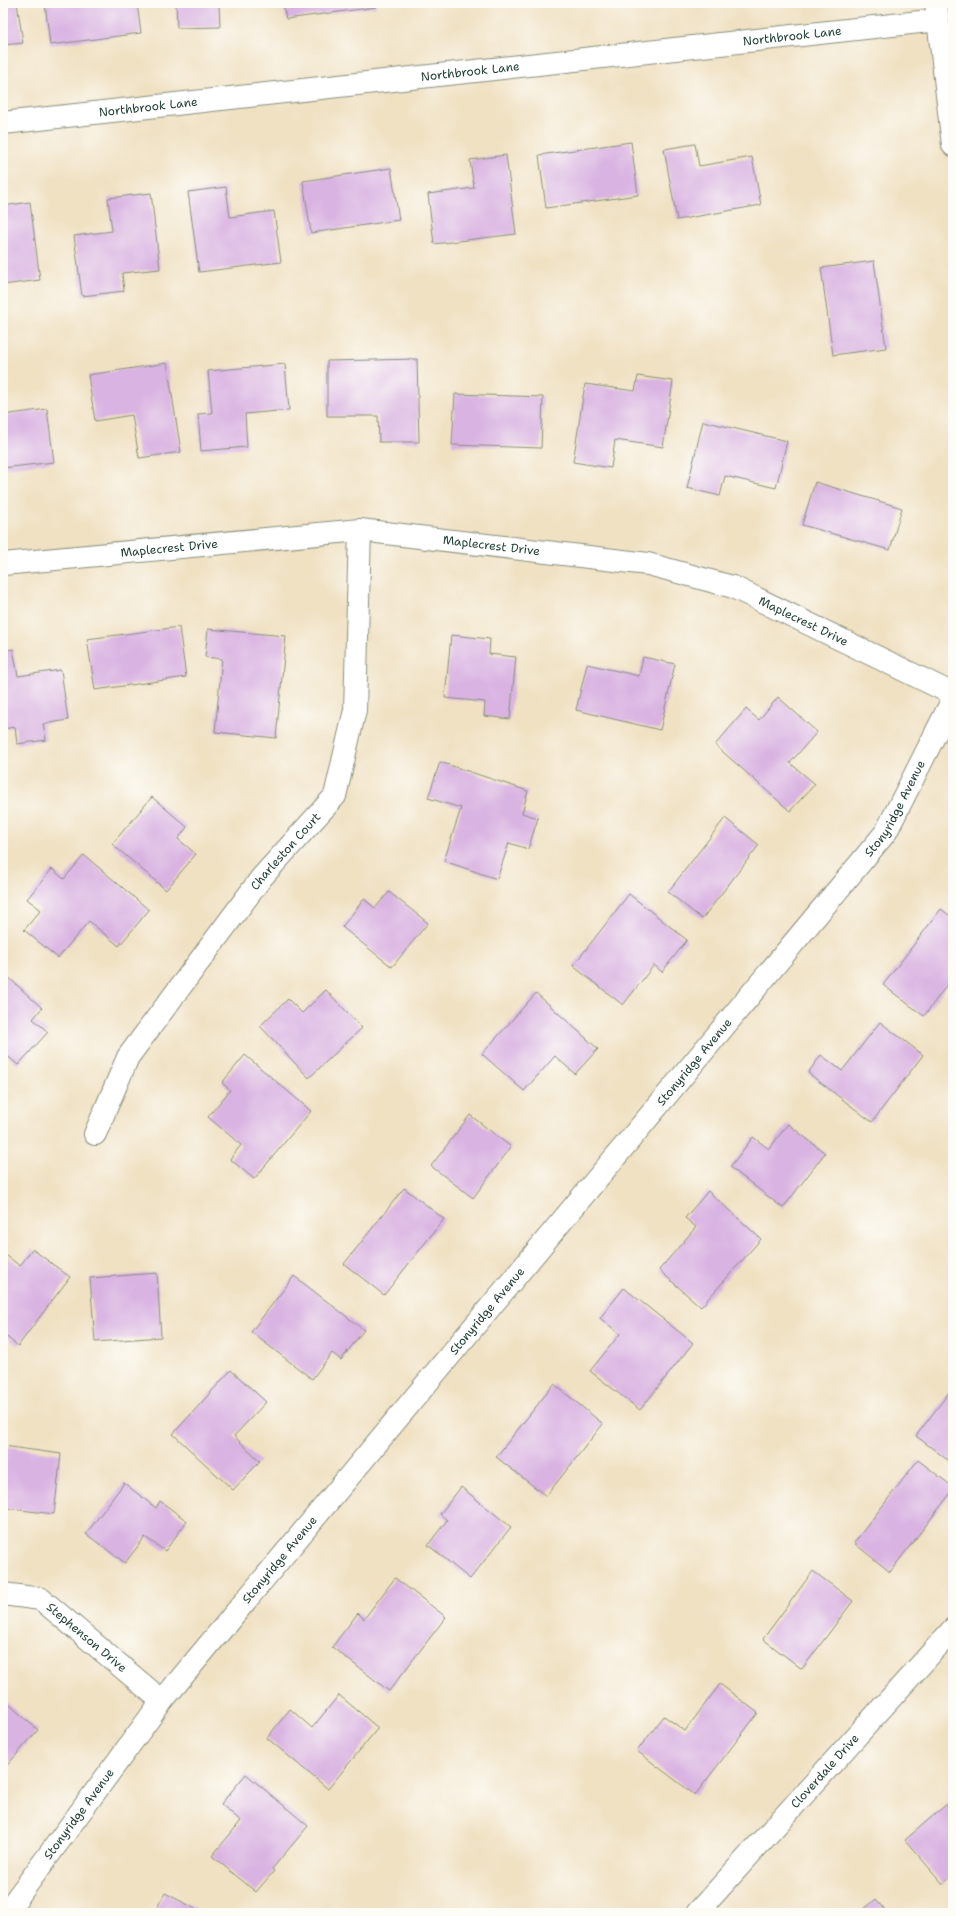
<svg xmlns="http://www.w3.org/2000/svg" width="956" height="1916" font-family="'Shantell Sans',sans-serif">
<rect width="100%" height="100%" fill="#fdfcf7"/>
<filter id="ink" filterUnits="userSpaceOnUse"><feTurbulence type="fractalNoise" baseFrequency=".025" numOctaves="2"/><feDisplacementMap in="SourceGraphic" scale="8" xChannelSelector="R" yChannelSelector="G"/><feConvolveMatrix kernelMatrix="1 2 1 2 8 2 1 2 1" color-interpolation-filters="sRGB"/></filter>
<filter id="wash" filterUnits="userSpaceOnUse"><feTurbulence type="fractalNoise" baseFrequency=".012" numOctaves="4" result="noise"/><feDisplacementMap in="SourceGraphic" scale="16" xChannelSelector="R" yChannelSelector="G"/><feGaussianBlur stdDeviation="0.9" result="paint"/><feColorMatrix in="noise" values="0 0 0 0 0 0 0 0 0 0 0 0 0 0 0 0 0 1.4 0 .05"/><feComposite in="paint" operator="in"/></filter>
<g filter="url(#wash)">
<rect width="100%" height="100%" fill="#f0e1c3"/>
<g id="blocks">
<g fill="#d9b3e2">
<polygon points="3,3 17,3 23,43 3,45"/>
<polygon points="45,3 137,3 141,33 50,45"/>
<polygon points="176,3 219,3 220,27 177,28"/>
<polygon points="283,3 376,3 376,7 286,19"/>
<polygon points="631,142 638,195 546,208 539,155"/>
<polygon points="695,144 699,166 752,157 761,205 677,220 664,149"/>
<polygon points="506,155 516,234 434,244 428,194 474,188 470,160"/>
<polygon points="391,168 399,220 311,233 303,181"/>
<polygon points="226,187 230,217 274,211 281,262 199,272 188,192"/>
<polygon points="151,193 160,269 122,273 124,291 82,296 74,236 112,231 108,198"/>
<polygon points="30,202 40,280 3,285 3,206"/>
<polygon points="874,261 886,348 833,355 821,268"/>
<polygon points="417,359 419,442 379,442 378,416 327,416 327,361"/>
<polygon points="167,363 181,452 139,458 132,415 95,421 88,375"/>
<polygon points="285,364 289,410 245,414 247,447 201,451 198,414 212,413 208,371"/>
<polygon points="638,376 673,381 663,447 615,440 611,468 573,462 585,384 635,391"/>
<polygon points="455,394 543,397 541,448 452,445"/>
<polygon points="47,409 54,462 3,468 3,415"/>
<polygon points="703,421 787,441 776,488 725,476 720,496 687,488"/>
<polygon points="815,482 902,508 890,550 802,525"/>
<polygon points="179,627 186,677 95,690 87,639"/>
<polygon points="208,629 286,636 276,738 215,732 222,659 205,657"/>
<polygon points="451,635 490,639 489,654 516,657 510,719 484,716 485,702 445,698"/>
<polygon points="13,649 18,676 61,670 68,720 43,724 46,740 17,744 15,727 3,729 3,651"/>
<polygon points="643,657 675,664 660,730 576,710 587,664 639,676"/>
<polygon points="778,697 817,732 790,763 815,784 790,811 715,745 746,709 759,720"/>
<polygon points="440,762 528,791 522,813 538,818 528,849 509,843 497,879 444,861 461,808 428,798"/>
<polygon points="152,797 187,827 178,839 196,854 166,890 112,844"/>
<polygon points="725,818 759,845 702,919 668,892"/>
<polygon points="84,855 149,910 119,946 89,921 58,958 24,930 41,910 27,899 52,869 64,879"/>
<polygon points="389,892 428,923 392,967 342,927 364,899 375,908"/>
<polygon points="629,894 687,940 662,972 654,965 623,1005 573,966"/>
<polygon points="941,909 953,918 953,977 924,1016 883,985"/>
<polygon points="7,976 42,1008 33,1019 48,1032 18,1065 3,1052 3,981"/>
<polygon points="326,990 362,1028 309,1078 260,1026 288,999 302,1013"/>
<polygon points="536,993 598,1049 575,1074 555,1056 524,1091 482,1054"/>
<polygon points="880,1022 923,1055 872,1122 808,1073 821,1055 842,1071"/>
<polygon points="245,1055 311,1111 254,1179 230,1159 241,1145 208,1117 230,1090 222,1083"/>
<polygon points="470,1115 511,1147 473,1198 431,1166"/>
<polygon points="788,1124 825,1153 783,1208 730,1167 753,1137 769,1149"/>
<polygon points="404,1188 444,1219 384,1295 344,1264"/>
<polygon points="708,1191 761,1239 701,1307 659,1270 696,1227 685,1218"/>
<polygon points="32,1249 70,1277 18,1346 3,1334 3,1253 20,1266"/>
<polygon points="157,1273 161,1337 95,1342 90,1278"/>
<polygon points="294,1276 364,1330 341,1360 332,1353 312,1379 251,1332"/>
<polygon points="624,1288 693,1343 640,1410 590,1371 620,1334 600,1318"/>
<polygon points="231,1370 266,1402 234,1436 260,1461 233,1490 173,1434"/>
<polygon points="554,1384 603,1424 546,1496 496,1457"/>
<polygon points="953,1387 953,1464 916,1436"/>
<polygon points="3,1446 61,1454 54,1514 3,1508"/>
<polygon points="918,1460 953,1487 953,1490 890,1572 854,1543"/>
<polygon points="124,1483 156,1508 160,1501 187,1521 165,1551 145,1537 125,1563 86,1534"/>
<polygon points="461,1487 511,1527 470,1579 428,1545 447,1520 440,1514"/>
<polygon points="813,1571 853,1601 802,1669 763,1639"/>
<polygon points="395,1578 446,1617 389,1691 332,1647 358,1613 364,1619"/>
<polygon points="720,1684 758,1713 695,1795 637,1751 664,1716 685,1731"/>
<polygon points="339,1695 378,1728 328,1789 267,1738 290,1709 312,1728"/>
<polygon points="3,1699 38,1730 3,1770"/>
<polygon points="246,1774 308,1826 272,1869 274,1871 256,1892 212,1856 241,1821 221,1804"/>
<polygon points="948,1803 953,1808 953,1875 943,1884 905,1840"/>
<polygon points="165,1893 204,1913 154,1913"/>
<polygon points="876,1899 888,1913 860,1913"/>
</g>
</g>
</g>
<g filter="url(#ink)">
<use href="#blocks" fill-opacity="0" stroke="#888f7c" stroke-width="1"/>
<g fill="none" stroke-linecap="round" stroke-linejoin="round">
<defs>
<g id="minor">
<polyline points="936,3 953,145"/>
<path id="s1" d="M3 123 938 20"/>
<path id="s2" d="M3 564 360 530 648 564 733 587 953 694"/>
<path id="s3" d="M95 1134 128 1057 262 877 335 796 355 710 360 530"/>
<path id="s4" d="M3 1594 41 1599 162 1701"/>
<path id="s5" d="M6 1913 162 1701 886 832 953 699"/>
<path id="s6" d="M697 1913 953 1629"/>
</g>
</defs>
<use href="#minor" stroke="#888f7c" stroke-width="24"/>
<use href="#minor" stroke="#fff" stroke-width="22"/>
</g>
</g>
<g text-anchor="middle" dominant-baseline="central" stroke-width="3.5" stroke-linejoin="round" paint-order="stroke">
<g font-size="12" fill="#1f3d34" stroke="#fdfcf7">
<text stroke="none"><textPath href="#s1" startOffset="794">Northbrook Lane</textPath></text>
<text stroke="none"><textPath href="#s1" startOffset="470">Northbrook Lane</textPath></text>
<text stroke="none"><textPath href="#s1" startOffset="146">Northbrook Lane</textPath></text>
<text stroke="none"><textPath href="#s2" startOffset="491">Maplecrest Drive</textPath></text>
<text stroke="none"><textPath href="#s2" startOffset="167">Maplecrest Drive</textPath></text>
<text stroke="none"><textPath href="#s2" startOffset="815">Maplecrest Drive</textPath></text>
<text stroke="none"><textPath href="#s5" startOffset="1419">Stonyridge Avenue</textPath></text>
<text stroke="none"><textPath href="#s3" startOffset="343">Charleston Court</textPath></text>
<text stroke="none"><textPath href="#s5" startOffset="1095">Stonyridge Avenue</textPath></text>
<text stroke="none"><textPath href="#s5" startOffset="771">Stonyridge Avenue</textPath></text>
<text stroke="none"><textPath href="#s5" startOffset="447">Stonyridge Avenue</textPath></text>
<text stroke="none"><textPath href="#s4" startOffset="98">Stephenson Drive</textPath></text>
<text stroke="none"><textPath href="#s6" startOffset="191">Cloverdale Drive</textPath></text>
<text stroke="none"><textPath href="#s5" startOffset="123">Stonyridge Avenue</textPath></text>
</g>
</g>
<rect width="956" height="1916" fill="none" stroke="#fdfcf7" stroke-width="16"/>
</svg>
